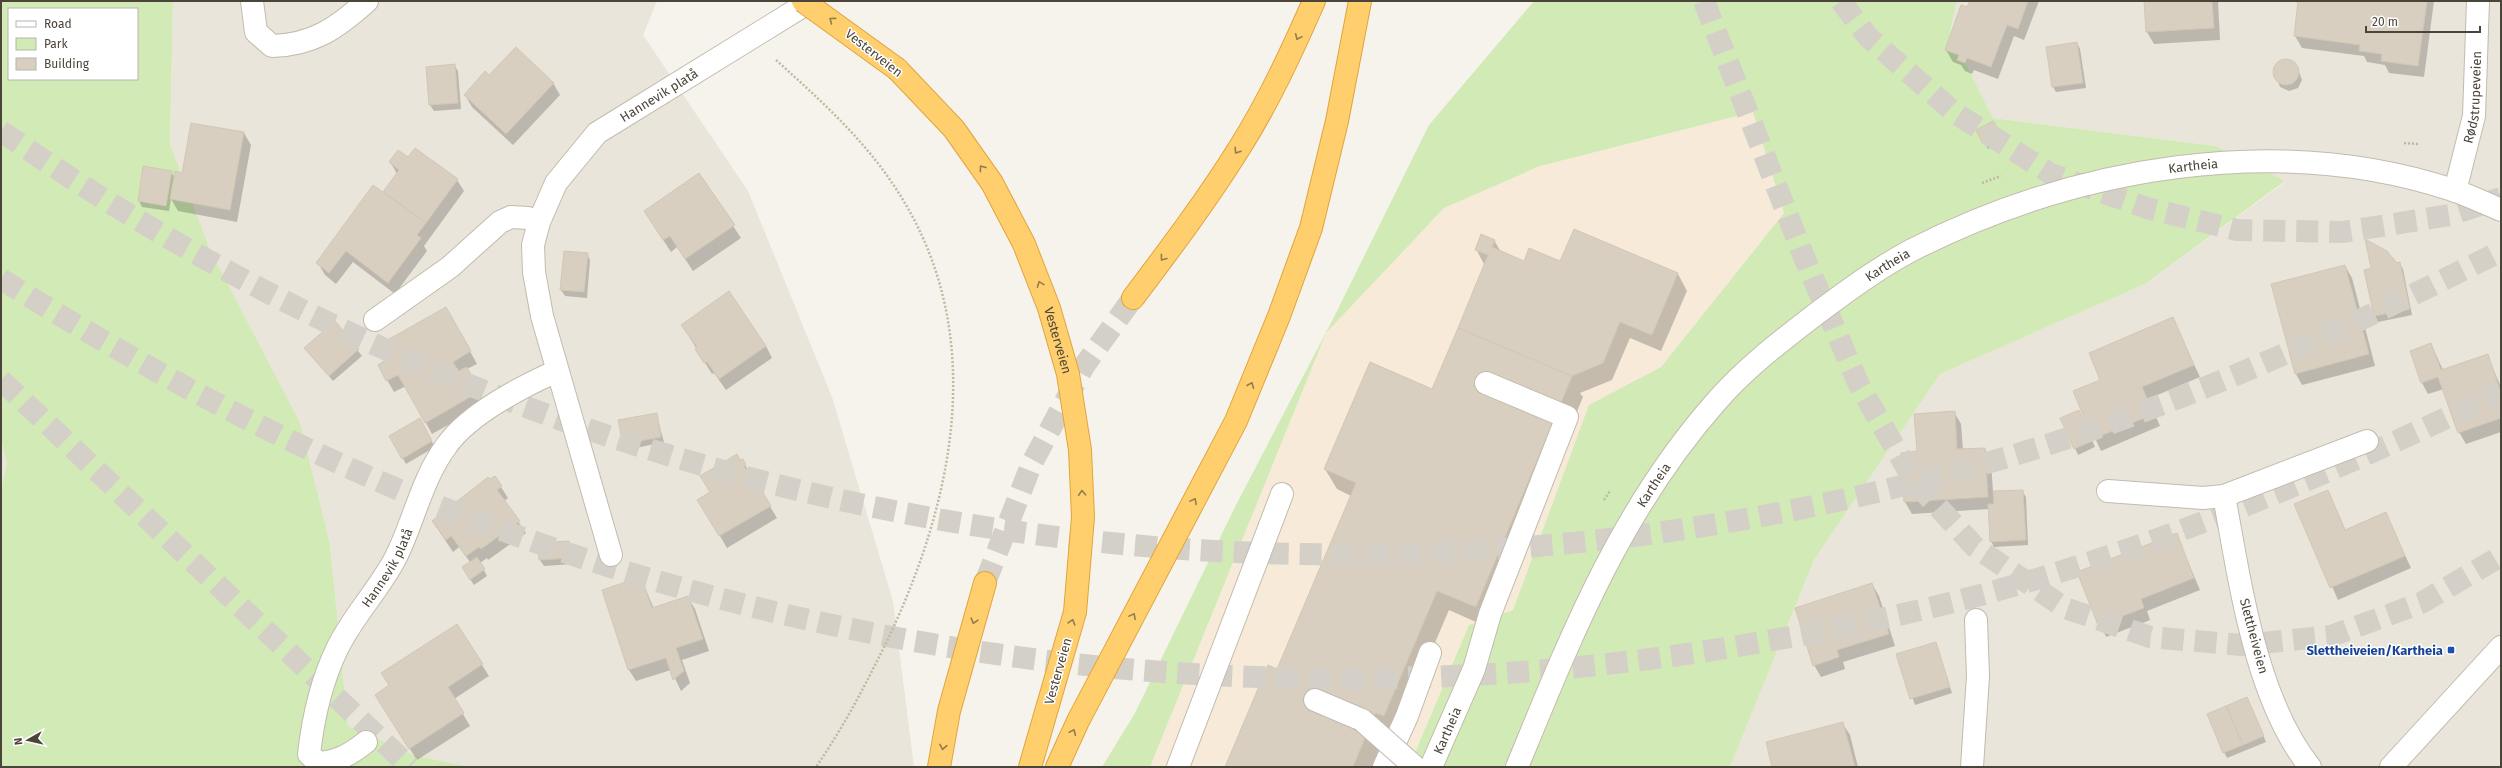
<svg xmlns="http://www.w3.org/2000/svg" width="2502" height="768" font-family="'Fira Sans',sans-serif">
<rect width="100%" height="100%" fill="#f6f3ec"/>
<g fill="#eae5da">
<polygon points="173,1 657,1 643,35 748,191 832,397 893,601 914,767 472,767 416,756 348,726 330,545 211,252 170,144"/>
<polygon points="1957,1 2501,1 2501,767 1730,767 1814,560 1940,374 2145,284 2285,182 2216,146 1993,118 1950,32"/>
<polygon points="1,439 7,463 1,493"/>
</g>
<polygon fill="#f7ead8" points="1753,112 1784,213 1661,367 1589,406 1513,610 1469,625 1409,767 1150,767 1326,333 1444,208 1540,166"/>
<g fill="#d2eab5" fill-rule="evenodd">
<path d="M1 1H173L170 144 211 252 300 423 330 545 348 726 416 756 472 767H1V493L7 463 1 439ZM9 9H137V79H9Z"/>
<polygon points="1534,1 1957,1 1950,32 1993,118 2216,146 2285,181 2145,284 1940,374 1814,560 1730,767 1409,767 1469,625 1513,610 1589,405 1661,367 1784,213 1753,112 1540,166 1444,208 1326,333 1150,767 1102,767 1135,713 1235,507 1333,319 1429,125"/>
</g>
<g fill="#0003">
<polygon points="1971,1 2039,1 2024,40 2014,36 1998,79 1974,70 1972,74 1965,71 1961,65 1953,62 1946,50 1962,6 1968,8"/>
<polygon points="2145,1 2218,1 2220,40 2154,44 2147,32"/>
<polygon points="2299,1 2434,1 2424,77 2389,73 2385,65 2367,62 2364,56 2302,48 2295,36"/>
<polygon points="2077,43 2080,49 2086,88 2056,92 2053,87"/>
<polygon points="2287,60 2296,64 2302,80 2298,88 2289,91 2280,87 2274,71 2278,62"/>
<polygon points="454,65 458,71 461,109 434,111 430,105 428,67"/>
<polygon points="489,76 553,83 560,95 513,145 472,107 465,95"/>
<polygon points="1992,122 2003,140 1988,149 1977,130"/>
<polygon points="244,133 251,145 237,222 178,211 171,199 169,211 142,207 139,201 171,172 175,178 183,174"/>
<polygon points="409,158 457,180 464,191 424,246 427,251 395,294 353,262 336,284 325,275 318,263 384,193 397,174 391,163"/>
<polygon points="699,175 741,238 693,271 677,247 671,252 645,212"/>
<polygon points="1575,230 1678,274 1687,291 1661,351 1630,338 1612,380 1580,393 1583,397 1487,627 1449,610 1395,736 1387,733 1373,767 1226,767 1278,670 1351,496 1337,489 1325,469 1433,390 1485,266 1476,249 1494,240 1501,252 1524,262 1561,262"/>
<polygon points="587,254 590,260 587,298 565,296 561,290"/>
<polygon points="2399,263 2403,269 2412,315 2378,322 2375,316 2396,264"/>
<polygon points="2345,266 2352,278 2375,366 2302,385 2296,374"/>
<polygon points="446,308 477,364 467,369 485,404 432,434 406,386 394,392 379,366 393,356"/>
<polygon points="2172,318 2200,377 2148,399 2160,426 2101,451 2074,392 2102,380"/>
<polygon points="335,322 362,356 333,381 305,348"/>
<polygon points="682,325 766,346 772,358 726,390 714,373 712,374"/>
<polygon points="2431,344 2443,370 2487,355 2501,387 2501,432 2466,444 2459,432 2444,389 2428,394 2422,383"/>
<polygon points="1954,412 1961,424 1963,450 1985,449 1991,461 1993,492 2022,491 2026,497 2028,545 1994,547 1991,541 1989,509 1912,514 1905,502 1902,454 1918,452"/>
<polygon points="656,414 664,442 627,450 624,444"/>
<polygon points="2082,417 2095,447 2078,455 2062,419"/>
<polygon points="419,420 435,447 406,464 390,436"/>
<polygon points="742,460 777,518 727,548 699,500 711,493"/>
<polygon points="501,487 508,498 504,501 526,533 488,560 487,558 480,563 487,576 474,585 466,573 470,562 459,547 453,552 433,522"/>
<polygon points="2328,491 2346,531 2386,514 2411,568 2338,600 2296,504"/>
<polygon points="2176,534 2200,590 2147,611 2150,620 2106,637 2079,572"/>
<polygon points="569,542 572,548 573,564 544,566 540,560"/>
<polygon points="641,578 654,609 688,598 695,609 709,651 682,660 690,683 681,691 671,670 636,681 629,670 603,590"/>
<polygon points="1872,584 1879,596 1895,646 1843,662 1845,669 1821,677 1814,665"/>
<polygon points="457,626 489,676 454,699 470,726 417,760 383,707 390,686"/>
<polygon points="1935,644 1952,693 1915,705 1898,655"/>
<polygon points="2247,698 2266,742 2227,758 2224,752"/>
<polygon points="1843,724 1850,735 1858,767 1773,767"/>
</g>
<g fill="#d8cfc1" stroke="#d3c7b4">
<polygon points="1970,1 2028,1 2018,29 2007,25 1991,67 1967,58 1965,63 1957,60 1959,55 1945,50 1961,5 1967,7"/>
<polygon points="2144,1 2212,1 2214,28 2146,32"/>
<polygon points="2298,1 2427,1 2418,66 2381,61 2382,54 2359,51 2360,45 2294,36"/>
<polygon points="2077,42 2083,83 2052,87 2046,47"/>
<polygon points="516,47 554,83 506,134 464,95 485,71 489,75"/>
<circle cx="2286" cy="72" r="13"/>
<polygon points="455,64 458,103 429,105 426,67"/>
<polygon points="1993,121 2001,134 1983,144 1976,130"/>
<polygon points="191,123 244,132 230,210 170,199 175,171 182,173"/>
<polygon points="415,148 458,179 426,223 383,192 399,170 389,162 398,150 408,157"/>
<polygon points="143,166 172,171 166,206 138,201"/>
<polygon points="699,173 735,225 685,259 670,236 663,240 644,211"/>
<polygon points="373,185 426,223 417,235 421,238 388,283 346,251 329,273 316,263"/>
<polygon points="1574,229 1678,273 1652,335 1620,322 1603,363 1572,376 1458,328 1488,255 1475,250 1481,234 1495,240 1492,247 1524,261 1529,248 1560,261"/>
<polygon points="2365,239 2387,251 2397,263 2400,262 2410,309 2374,316 2364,270 2371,268"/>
<polygon points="564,251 588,253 584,292 560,290"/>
<polygon points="2345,265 2369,354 2295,374 2271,284"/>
<polygon points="729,291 766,346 719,379 707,362 704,363 695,349 697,347 681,325"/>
<polygon points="446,307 471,351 453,362 458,371 467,367 479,392 425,423 398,375 386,381 378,365 392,356 384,342"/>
<polygon points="2173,317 2194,365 2142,387 2154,414 2093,439 2073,391 2100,380 2089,353"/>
<polygon points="335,321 359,349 329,376 304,348"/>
<polygon points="1458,328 1572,376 1476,607 1437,591 1384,716 1375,713 1353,767 1225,767 1268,665 1277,669 1356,483 1324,469 1370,362 1432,389"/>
<polygon points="2431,343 2441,370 2488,354 2501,393 2501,418 2458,433 2438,377 2421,383 2410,351"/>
<polygon points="2079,410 2092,441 2074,449 2060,418"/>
<polygon points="1955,411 1957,449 1985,448 1988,497 1904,502 1901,453 1917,451 1914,414"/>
<polygon points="657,413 661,437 623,444 618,420"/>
<polygon points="420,418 432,441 402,459 389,436"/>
<polygon points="737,454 740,460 743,459 746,465 744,467 747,470 749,469 771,506 719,536 697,500 710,492 700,476"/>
<polygon points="495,476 502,486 497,490 520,521 481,549 479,547 466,556 451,536 446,540 432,521 488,477 490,479"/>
<polygon points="2023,490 2026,540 1990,542 1988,504 1994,504 1993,491"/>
<polygon points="2328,490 2345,530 2386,512 2405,556 2330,588 2294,504"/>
<polygon points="2177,533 2194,578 2141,599 2144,608 2098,625 2077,572"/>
<polygon points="569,541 570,558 539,560 538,543"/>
<polygon points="477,557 485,569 470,580 462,567"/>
<polygon points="641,577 652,608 688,596 703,639 676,648 684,671 673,680 666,658 628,670 602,590"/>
<polygon points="1872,583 1889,634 1837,650 1839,657 1813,666 1795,608"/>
<polygon points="457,624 483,664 448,687 464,713 409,749 375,695 389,685 381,673"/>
<polygon points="1936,642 1950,687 1910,699 1896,654"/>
<polygon points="2247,697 2264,736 2243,745 2226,706"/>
<polygon points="2226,706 2243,745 2223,753 2207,714"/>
<polygon points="1843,722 1855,767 1772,767 1766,742"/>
</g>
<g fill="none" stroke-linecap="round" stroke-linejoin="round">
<g stroke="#d4d0c8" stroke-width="22" stroke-dasharray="22 11" stroke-linecap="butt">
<polyline points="1704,1 1804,257 1859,385 1914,481 1975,547 2065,608 2150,637 2242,645 2331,636 2421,603 2501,556"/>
<polyline points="1841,1 1868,37 1955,113 2051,174 2147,208 2237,230 2343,232 2450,215 2501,198"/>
<path d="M1 131C580 536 1308 659 1987 463 2166 412 2335 335 2501 251"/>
<path d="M1 279C162 380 329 468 507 532 909 678 1347 716 1767 641 1871 623 1974 600 2075 567 2222 520 2362 459 2501 392"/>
</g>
<g stroke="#d4d0c8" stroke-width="22" stroke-dasharray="22 11" stroke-linecap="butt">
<polyline points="1,380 410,767"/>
<polyline points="985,583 1032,463 1084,366 1133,298"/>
</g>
<defs>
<g id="minor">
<path d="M252 1 256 32 272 46C313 45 337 28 367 1"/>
<path id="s1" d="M2455 191 2474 116 2478 1"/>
<polyline points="375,320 450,267 500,222 511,217 528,218 539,222"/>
<polyline points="2108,491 2203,498 2224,496"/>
<path id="s2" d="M611 555 542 316 534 272 533 245 539 222 556 183 597 133 811 1"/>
<polyline points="1315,700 1362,720"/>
<path id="s3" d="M366 742C351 754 337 762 318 763L309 754C313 719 321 682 337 649 352 617 379 590 396 557 414 521 422 478 447 445 469 414 523 386 557 371"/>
<polyline points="1178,767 1282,494"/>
<polyline points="1384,767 1407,716 1430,653"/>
<path id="s4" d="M1431 767 1474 669 1490 614 1567 417 1486 383"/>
<path id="s5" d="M1517 767C1571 636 1620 511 1715 403 1744 369 1781 341 1816 314 1847 291 1878 268 1912 250 2075 167 2277 132 2453 190 2470 196 2485 203 2501 210"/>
<polyline points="1972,767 1978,676 1976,620"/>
<path d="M2310 767C2255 698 2240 581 2224 496L2367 441"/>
<polyline points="2391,767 2501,647"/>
</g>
<g id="highway">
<path id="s6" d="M897 69 954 129 992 183 1024 244 1049 308 1068 374 1080 450 1083 517 1075 612 1030 767"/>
<path d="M1133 298C1170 249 1207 200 1240 147 1269 101 1292 51 1314 1"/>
<polyline points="939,767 949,711 985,583"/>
<polyline points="1057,767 1078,721 1236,421 1279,316 1311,228 1337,121 1360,1"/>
</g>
</defs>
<use href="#minor" stroke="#c2bbae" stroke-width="24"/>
<use href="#highway" stroke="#e0a43c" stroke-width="24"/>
<g stroke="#c4b79f" stroke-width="2.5" stroke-dasharray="2 2" stroke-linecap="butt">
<path d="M776 60C828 107 876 150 910 212 991 358 946 528 874 667 857 701 838 735 816 767"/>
<polyline points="2404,143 2418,144"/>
<polyline points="1982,183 2001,176"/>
<polyline points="1604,500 1610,491"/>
</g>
<use href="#minor" stroke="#fff" stroke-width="22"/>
<use href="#highway" stroke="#ffcf6e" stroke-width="22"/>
<defs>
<polyline id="minor-bridge" points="1362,720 1415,767"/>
<polyline id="highway-bridge" points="803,1 897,69"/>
</defs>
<use href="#minor-bridge" stroke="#c2bbae" stroke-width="24" stroke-linecap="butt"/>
<use href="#highway-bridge" stroke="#e0a43c" stroke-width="24" stroke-linecap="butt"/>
<use href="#minor-bridge" stroke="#fff" stroke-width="22"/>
<use href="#highway-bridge" stroke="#ffcf6e" stroke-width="22"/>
</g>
<defs><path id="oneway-chevron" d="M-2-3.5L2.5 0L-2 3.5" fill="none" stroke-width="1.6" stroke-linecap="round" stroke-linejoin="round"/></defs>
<g stroke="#937c4e">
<use href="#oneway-chevron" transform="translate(832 20) rotate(-143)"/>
<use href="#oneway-chevron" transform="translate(1298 37) rotate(114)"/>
<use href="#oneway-chevron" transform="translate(1237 151) rotate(123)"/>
<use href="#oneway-chevron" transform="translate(982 168) rotate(-126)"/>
<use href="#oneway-chevron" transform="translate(1163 258) rotate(127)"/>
<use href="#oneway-chevron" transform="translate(1040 284) rotate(-111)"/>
<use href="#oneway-chevron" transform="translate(1251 385) rotate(-68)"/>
<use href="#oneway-chevron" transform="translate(1082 493) rotate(-93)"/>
<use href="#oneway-chevron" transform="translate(1194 501) rotate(-62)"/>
<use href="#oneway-chevron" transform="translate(1133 616) rotate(-62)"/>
<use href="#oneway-chevron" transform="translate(974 621) rotate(106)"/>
<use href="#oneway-chevron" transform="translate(1072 622) rotate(-74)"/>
<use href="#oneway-chevron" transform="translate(1073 732) rotate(-66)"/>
<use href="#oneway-chevron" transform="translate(943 747) rotate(100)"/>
</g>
<rect fill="#1a4fb4" stroke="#fff" stroke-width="1.5" x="2447" y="646" width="8" height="8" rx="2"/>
<g text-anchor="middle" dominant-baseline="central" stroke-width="3" stroke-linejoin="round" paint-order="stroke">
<g font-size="13" fill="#4b4439" stroke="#fff">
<text transform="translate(874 53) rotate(38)">Vesterveien</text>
<text stroke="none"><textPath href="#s2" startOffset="524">Hannevik platå</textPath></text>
<text stroke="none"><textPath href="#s1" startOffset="96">Rødstrupeveien</textPath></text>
<text stroke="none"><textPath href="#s5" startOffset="962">Kartheia</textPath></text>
<text stroke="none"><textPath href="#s5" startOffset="638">Kartheia</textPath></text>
<text stroke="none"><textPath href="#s6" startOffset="320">Vesterveien</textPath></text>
<text stroke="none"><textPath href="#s5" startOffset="314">Kartheia</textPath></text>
<text stroke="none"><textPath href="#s3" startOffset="271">Hannevik platå</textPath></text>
<text transform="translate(2254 636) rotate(75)">Slettheiveien</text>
<text transform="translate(1058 671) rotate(-74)">Vesterveien</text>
<text stroke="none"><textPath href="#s4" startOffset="40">Kartheia</textPath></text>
</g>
<g font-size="13" font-weight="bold" fill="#164399" stroke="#fff" text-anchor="end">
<text x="2443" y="650">Slettheiveien/Kartheia</text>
</g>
</g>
<rect width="2502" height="768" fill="none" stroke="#4b4439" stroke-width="4"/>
<rect x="8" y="8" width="130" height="72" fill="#ffffff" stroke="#b7b4b0"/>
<rect x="16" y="21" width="20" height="6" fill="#ffffff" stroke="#b7b4b0"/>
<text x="44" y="28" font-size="12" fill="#4b4439">Road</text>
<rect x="16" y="38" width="20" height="12" fill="#d2eab5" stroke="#b7b4b0"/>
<text x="44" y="48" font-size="12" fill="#4b4439">Park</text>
<rect x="16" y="58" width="20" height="12" fill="#d8cfc1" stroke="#b7b4b0"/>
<text x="44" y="68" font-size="12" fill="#4b4439">Building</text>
<g transform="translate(28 740) rotate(262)" stroke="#ffffff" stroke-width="3" paint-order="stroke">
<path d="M0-3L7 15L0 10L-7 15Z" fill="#4b4439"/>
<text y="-6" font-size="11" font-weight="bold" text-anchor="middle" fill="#4b4439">N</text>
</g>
<path d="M2366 26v6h114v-6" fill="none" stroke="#4b4439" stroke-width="2"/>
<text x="2372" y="26" font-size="12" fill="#4b4439" stroke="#ffffff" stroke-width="3" paint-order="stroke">20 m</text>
</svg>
